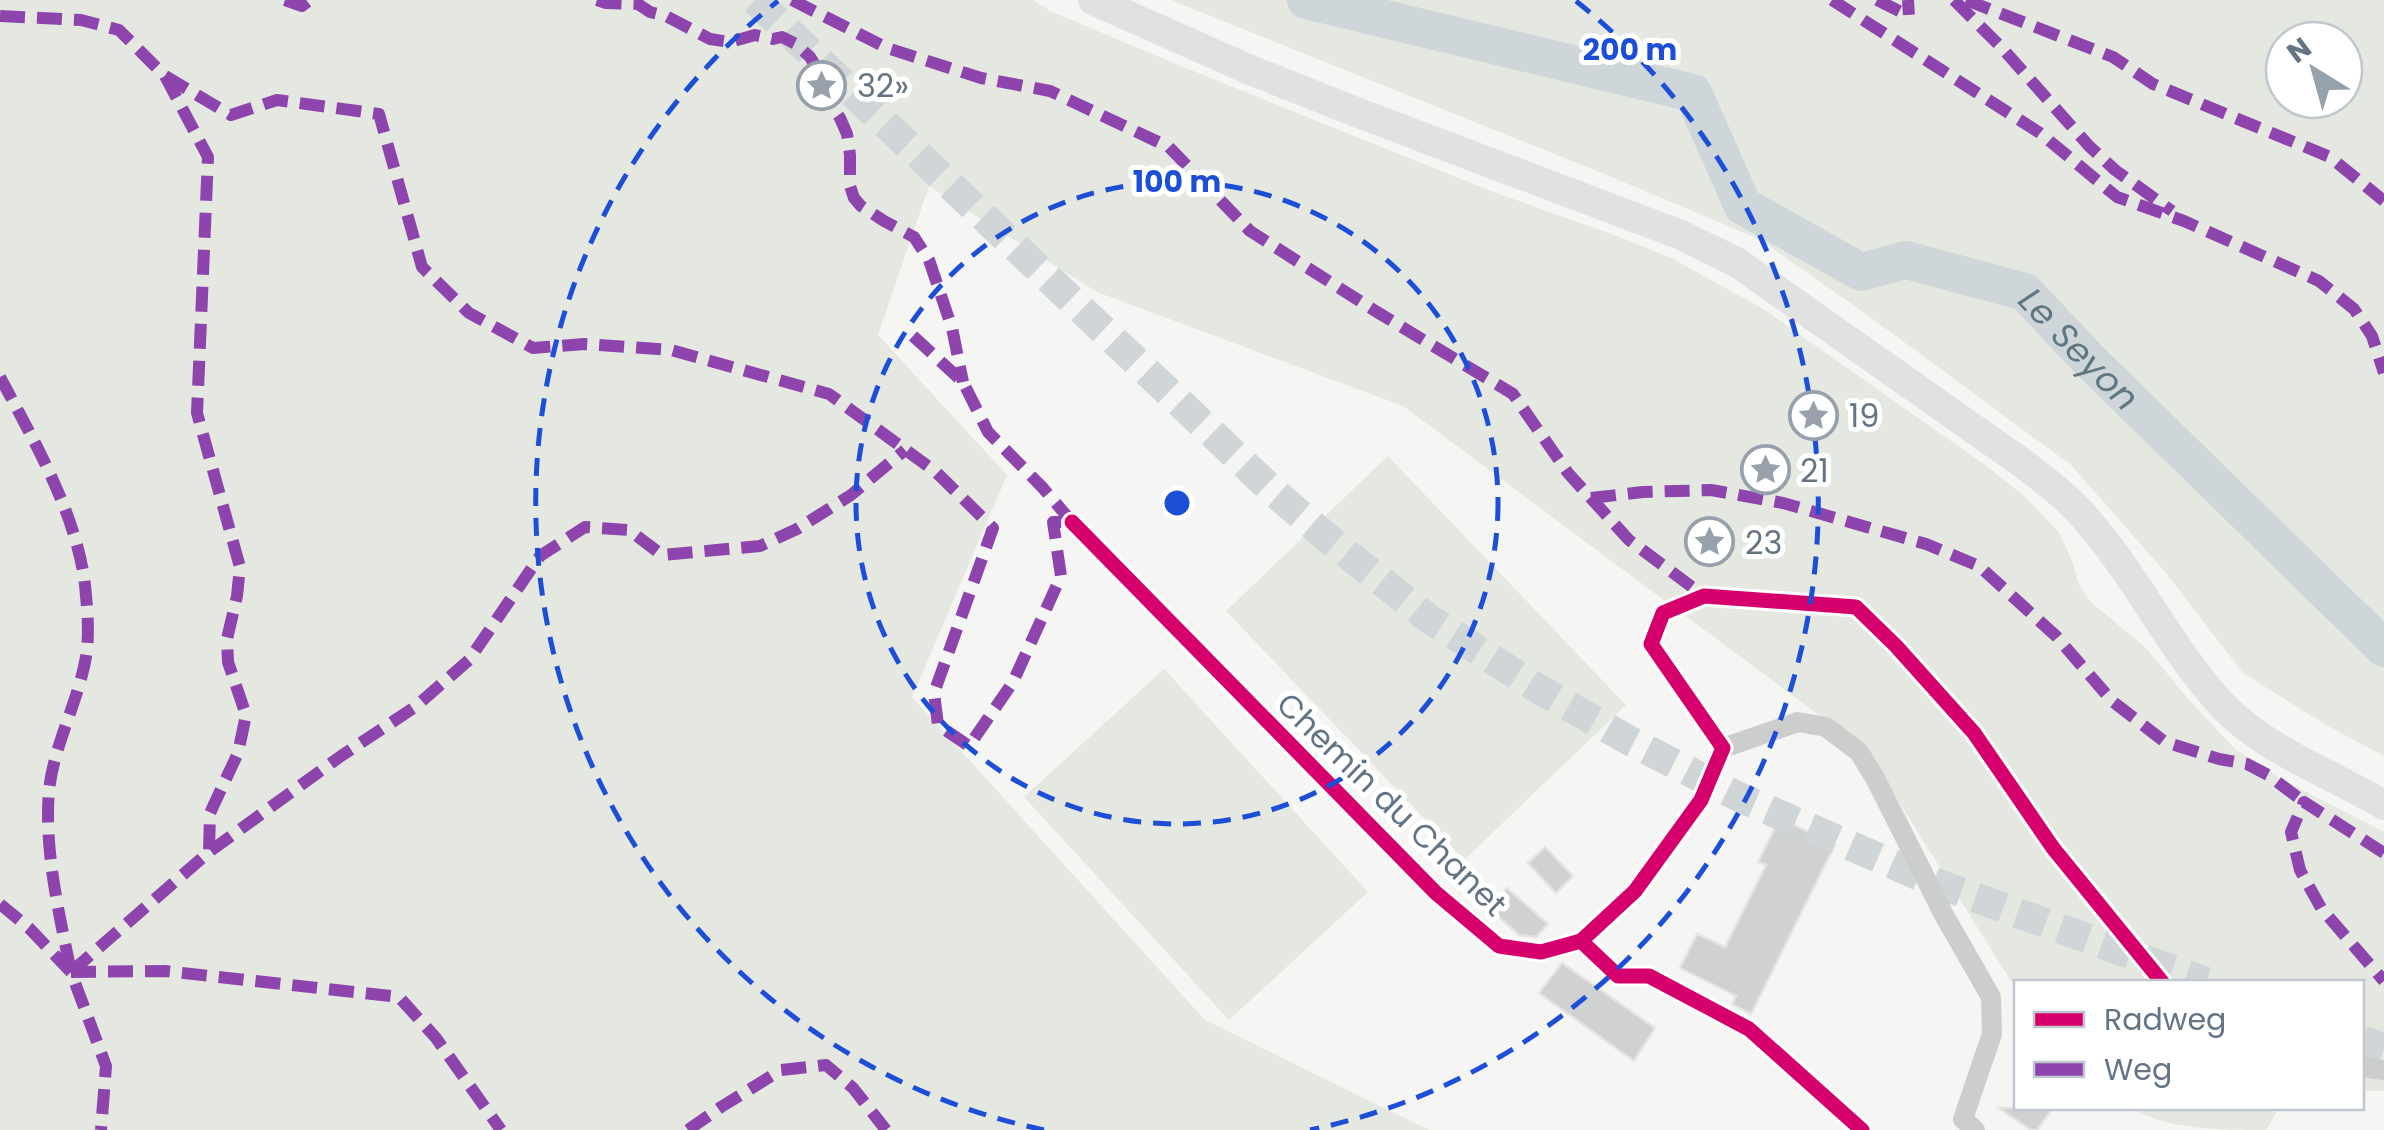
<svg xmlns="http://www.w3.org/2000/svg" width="2384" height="1130" font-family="Poppins,sans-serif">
<rect width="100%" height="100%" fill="#f5f5f3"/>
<g fill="#e4e8e1" fill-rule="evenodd">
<polygon points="0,0 1033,0 1050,11 1176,64 1488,190 1625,239 1673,259 1765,310 1985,465 2023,495 2059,532 2072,561 2079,585 2091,602 2147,649 2189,700 2235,749 2281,779 2384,832 2384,1091 2362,1091 2362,982 2016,982 2016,989 1867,751 1403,406 1097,292 929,186 878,335 1007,475 912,697 1205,1020 1429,1130 0,1130"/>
<path d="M1171 0H2384V756L2326 725 2243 673 2166 573 2071 465 1866 314 1759 239 1614 178ZM2344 40V100H2284V40Z"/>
<polygon points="1388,456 1626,705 1464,860 1226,611"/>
<polygon points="1164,669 1368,892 1229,1020 1024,797"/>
<path d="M2131 1108H2279L2266 1130C2220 1130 2169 1130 2131 1108Z"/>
</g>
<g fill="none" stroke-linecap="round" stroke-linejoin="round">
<path stroke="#ced6d9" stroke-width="38" id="s1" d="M1306 0 1693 93 1743 206 1861 272 1906 260 2025 292 2089 360 2384 648"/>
</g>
<g fill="#d0d1d1" stroke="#e4e4e2" stroke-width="2.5">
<polygon points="1780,818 1835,845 1751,1014 1732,1004 1736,996 1680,968 1697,934 1725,947 1766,865 1758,862"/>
<polygon points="1545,847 1573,876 1556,893 1528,863"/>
<polygon points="1507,888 1548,924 1536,937 1519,935 1489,908"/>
<polygon points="1562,963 1655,1028 1634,1061 1539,993"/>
<polygon points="1999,1108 2053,1108 2037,1130 2031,1130"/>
</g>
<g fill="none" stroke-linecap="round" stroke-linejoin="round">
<g stroke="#d0d5d7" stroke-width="30" stroke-dasharray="30 15" stroke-linecap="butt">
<polyline points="755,0 1275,493 1331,541 1428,618 1537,688 1630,741 1739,797 1936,883 2206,982"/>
<polyline points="2362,1040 2384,1049"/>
</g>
<g stroke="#cccece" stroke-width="20">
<polyline points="1072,522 1436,893 1499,946 1541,952 1581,941 1618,976 1649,976 1749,1029 1862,1130"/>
<polyline points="1723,748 1798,722 1826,727 1859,752 1875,778 1944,915 1991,997 1992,1034 1963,1119 1975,1130"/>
<polyline points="1581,941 1635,891 1701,800 1723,748 1651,644 1663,613 1704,596 1856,607 1896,646 1974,733 2053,848 2162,982"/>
<polyline points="2362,1067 2384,1070"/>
</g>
<path stroke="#e0e1e1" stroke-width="30" d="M1093 0 1248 69 1356 112 1681 235 1738 263 2018 460C2038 475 2059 490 2077 509 2133 568 2167 645 2222 705 2266 751 2330 773 2384 805"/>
<g stroke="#8e44ad" stroke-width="12" stroke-dasharray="25 12" stroke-linecap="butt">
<polyline points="285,0 302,6 310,0"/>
<polyline points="597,0 606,3 638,4 650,12 666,16 710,39 730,42 755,35 773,39 782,37 796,44 810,57 820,73 829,102 840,118 847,134 850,155 850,186 854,198 861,206 884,221 914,237 929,260 952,328 963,382"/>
<polyline points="792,0 887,48 981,78 1050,91 1169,147 1250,231 1377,312 1513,394 1568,473 1629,540 1704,596"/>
<polyline points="1832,0 2040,133 2117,197 2184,221 2319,281 2354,309 2372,336 2384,373"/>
<polyline points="1877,0 1909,16 1908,0"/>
<polyline points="1954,0 2002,48 2089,146 2115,170 2172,211"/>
<polyline points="1966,0 2113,57 2153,84 2330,157 2384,201"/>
<polyline points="0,16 81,20 119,30 165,76 208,157 197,413 240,567 237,596 227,639 228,662 246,715 238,753 210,813 209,852"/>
<polyline points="165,76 231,115 277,100 379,114 422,267 469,313 533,348 584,344 671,350 829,394 936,472 993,528 934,693 938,725 969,746 1013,682 1061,576 1053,522 1072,522"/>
<polyline points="913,336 963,382 988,432 1042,487 1072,522"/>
<path d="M0 377C35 443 81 521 86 596 88 615 89 639 86 657 78 702 54 745 49 790 44 851 59 913 71 972"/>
<polyline points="1591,498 1643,492 1711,490 1783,503 1926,544 1979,566 2056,636 2112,701 2165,742 2219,759 2247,764 2268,775 2304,802"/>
<polyline points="2384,853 2304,802 2291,832 2300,870 2321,908 2384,981"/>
<polyline points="0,904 29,928 71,972 106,1066 101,1130"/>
<polyline points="71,972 209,852 341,756 415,707 469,660 540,556 585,527 629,530 662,555 760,546 797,529 851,495 905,450"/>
<polyline points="71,972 165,971 399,997 436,1038 501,1130"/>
<polyline points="688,1130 721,1107 781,1070 826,1065 853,1088 886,1130"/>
</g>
<defs>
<g id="cycleway">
<polyline points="1072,522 1436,893 1499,946 1541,952 1581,941 1618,976 1649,976 1749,1029 1862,1130"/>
<polyline points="1581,941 1635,891 1701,800 1723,748 1651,644 1663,613 1704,596 1856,607 1896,646 1974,733 2053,848 2162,982"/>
</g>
</defs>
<use href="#cycleway" stroke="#fff" stroke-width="21"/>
<use href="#cycleway" stroke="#d6006c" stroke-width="15"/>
</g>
<g fill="none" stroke="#1d4ed8" stroke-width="5" stroke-dasharray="18 12">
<circle cx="1177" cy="503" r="321"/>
<path d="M1044 1130A641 641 0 0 1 778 1M1576 1A641 641 0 0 1 1310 1130"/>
</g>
<defs>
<symbol id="sight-ring" viewBox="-11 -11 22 22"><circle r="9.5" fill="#fff" stroke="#96a1ab" stroke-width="1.5"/><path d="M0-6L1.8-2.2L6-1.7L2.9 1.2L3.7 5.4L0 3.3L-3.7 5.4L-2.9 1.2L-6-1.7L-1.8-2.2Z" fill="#96a1ab"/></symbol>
</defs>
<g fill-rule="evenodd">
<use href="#sight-ring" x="794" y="58" width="55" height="55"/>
<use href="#sight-ring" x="1786" y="388" width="55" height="55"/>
<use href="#sight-ring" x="1738" y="442" width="55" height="55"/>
<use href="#sight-ring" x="1682" y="514" width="55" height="55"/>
</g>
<g text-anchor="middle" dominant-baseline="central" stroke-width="10" stroke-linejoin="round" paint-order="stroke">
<g font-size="32" fill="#637484" stroke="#fff" text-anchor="start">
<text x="857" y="85">32»</text>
<text x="1849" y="415">19</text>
<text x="1800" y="470">21</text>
<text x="1745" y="542">23</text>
</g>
<g font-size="32" fill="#637484" stroke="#fff">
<text transform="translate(1392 804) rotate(44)">Chemin du Chanet</text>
</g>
<g font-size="35" font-style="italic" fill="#5f7781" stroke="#fff">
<text stroke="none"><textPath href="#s1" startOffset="905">Le Seyon</textPath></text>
</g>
</g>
<circle cx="1177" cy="503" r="15" fill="#1d4ed8" stroke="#fff" stroke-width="5"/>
<g font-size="30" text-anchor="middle" font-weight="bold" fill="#1d4ed8" stroke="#fff" stroke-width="10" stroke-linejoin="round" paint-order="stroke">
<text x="1630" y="60">200 m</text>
<text x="1177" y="192">100 m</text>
</g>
<rect x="2014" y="980" width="350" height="130" fill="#ffffff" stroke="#c1c7ce" stroke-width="2.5"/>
<rect x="2034" y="1012" width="50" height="15" fill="#d6006c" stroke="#c1c7ce" stroke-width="2.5"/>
<text x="2104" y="1030" font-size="30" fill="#637484">Radweg</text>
<rect x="2034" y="1062" width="50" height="15" fill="#8e44ad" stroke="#c1c7ce" stroke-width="2.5"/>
<text x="2104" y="1080" font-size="30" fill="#637484">Weg</text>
<g transform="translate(2314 70) rotate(323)"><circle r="48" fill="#ffffff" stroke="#c1c7ce" stroke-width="2.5"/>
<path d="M0-8L18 38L0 25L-18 38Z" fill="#96a1ab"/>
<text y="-15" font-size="28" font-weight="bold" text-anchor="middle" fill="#637484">N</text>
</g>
</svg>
